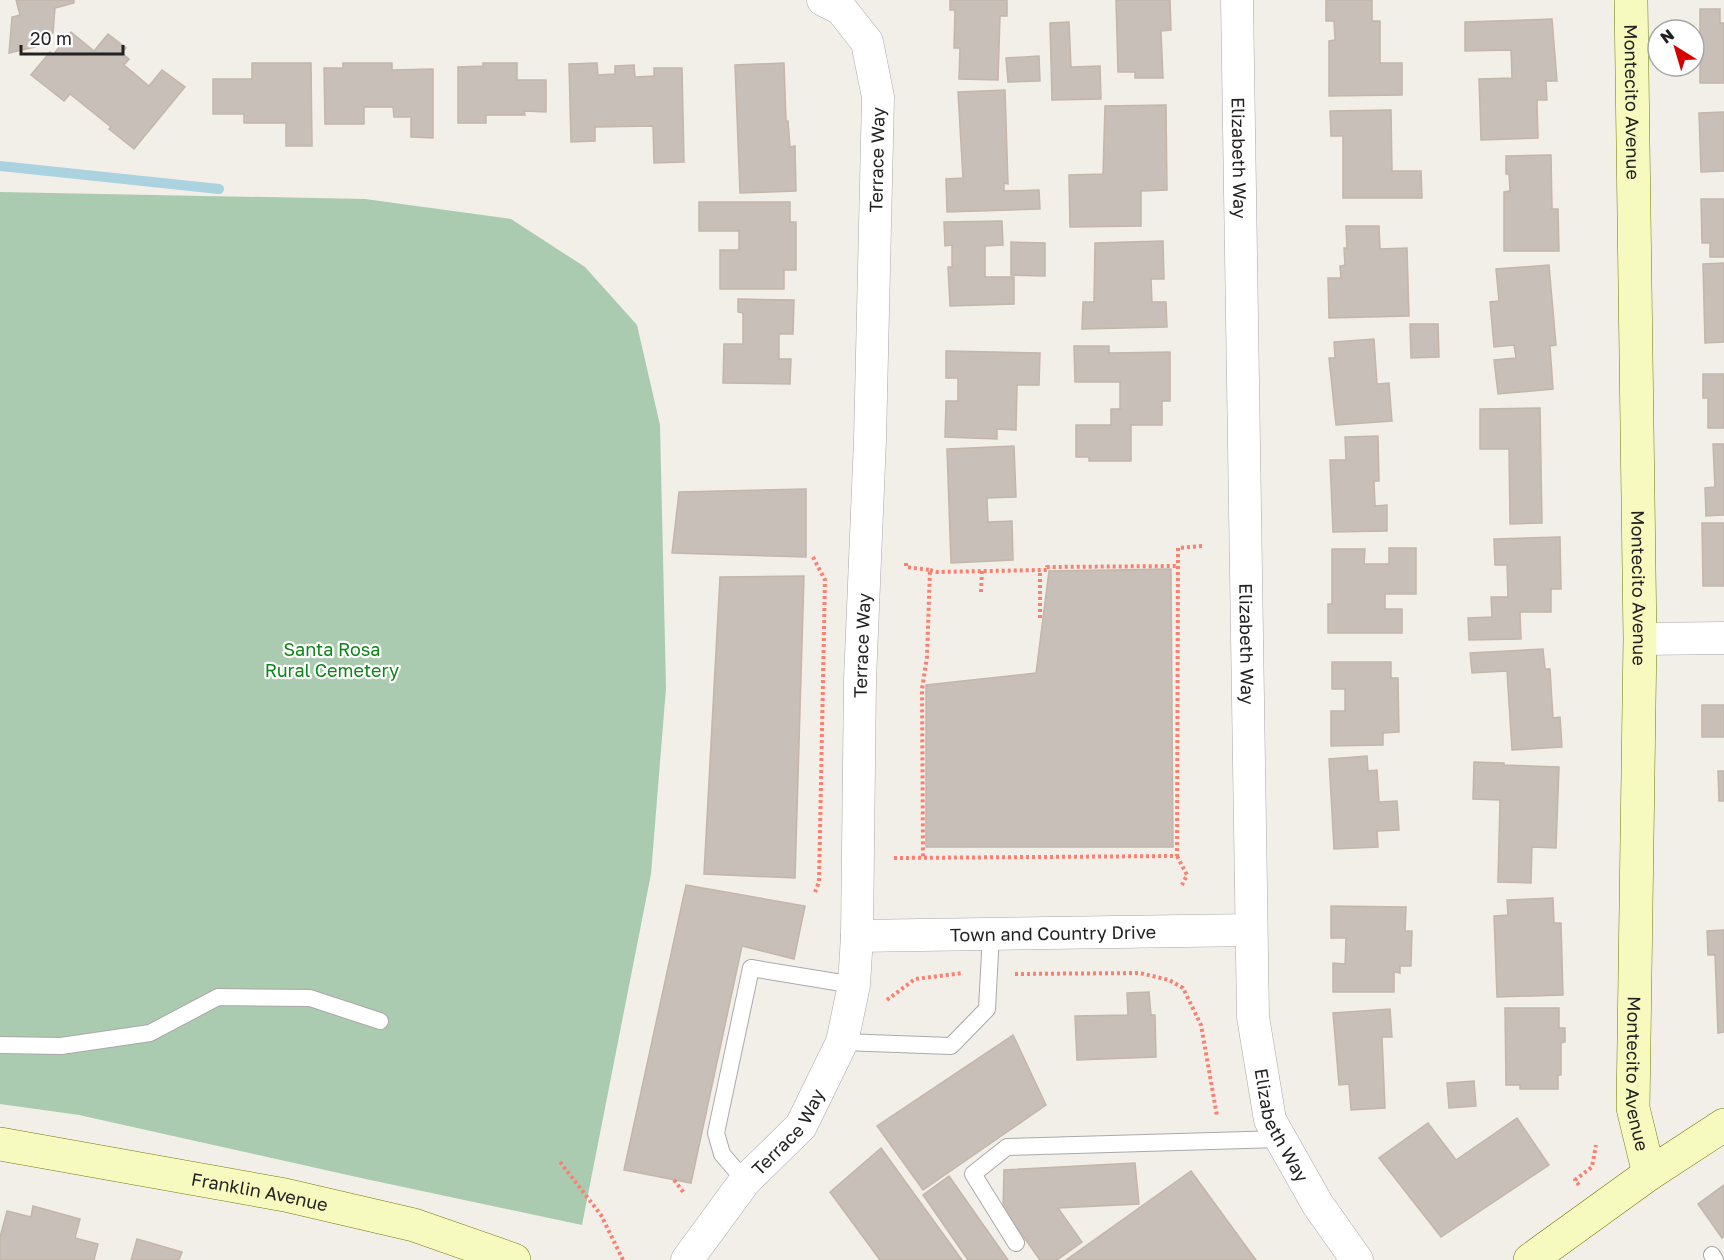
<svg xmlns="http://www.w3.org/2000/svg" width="1724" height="1260" font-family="'Golos Text',sans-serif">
<rect width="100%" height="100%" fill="#f2efe9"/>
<polygon fill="#aacbaf" points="0,192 365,199 511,219 585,267 637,325 660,425 666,688 651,874 582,1225 361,1178 79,1115 0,1104"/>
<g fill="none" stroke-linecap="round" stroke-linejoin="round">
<polyline stroke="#aad3df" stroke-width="10" points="0,166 219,189"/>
</g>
<g fill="#c7bfb8" stroke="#c4b6ab" stroke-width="1.5">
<polygon points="16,0 74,0 74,3 55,8 53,33 35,47 9,53 12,17 20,15"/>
<polygon points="950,0 1007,0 1007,16 1000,16 998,80 959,79 960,48 954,48 955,10 950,10"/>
<polygon points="1116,0 1170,0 1171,30 1161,31 1163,78 1135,78 1135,72 1118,72"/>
<polygon points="1326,0 1372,0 1372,21 1380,21 1380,63 1402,63 1402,95 1329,96 1329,41 1335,40 1334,21 1326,21"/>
<polygon points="1700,9 1720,9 1720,23 1724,23 1724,83 1700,83"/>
<polygon points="1552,19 1557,81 1546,81 1547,100 1537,100 1538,138 1481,140 1479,79 1512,78 1511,50 1465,51 1465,22"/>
<polygon points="1069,22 1071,67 1100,66 1101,99 1052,100 1050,23"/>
<polygon points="71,32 94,51 108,34 126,48 122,53 129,59 124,65 149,86 162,70 185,87 134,149 109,129 111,127 70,94 64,101 31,75 50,52 53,55"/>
<polygon points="1039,56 1040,81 1008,82 1006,58"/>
<polygon points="252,63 311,63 312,146 286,146 286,123 244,123 244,114 213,114 213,79 252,79"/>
<polygon points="343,63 392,63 392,70 433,69 433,138 411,137 411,117 394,117 393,107 364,107 364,124 325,124 324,68 343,68"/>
<polygon points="483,63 517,63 517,80 546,80 546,112 524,111 525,115 486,115 486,123 458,123 458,67 483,66"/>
<polygon points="597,63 598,75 615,74 615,66 634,65 635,77 654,76 654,68 682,68 684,162 654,163 653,126 595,127 595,141 571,142 569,64"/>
<polygon points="784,63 786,121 788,121 790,147 795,146 796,191 740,193 735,65"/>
<polygon points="1005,90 1008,184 1004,183 1004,191 1039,190 1040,209 947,212 946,179 963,178 958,92"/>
<polygon points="1166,105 1167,190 1141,191 1141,226 1070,227 1069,175 1103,174 1105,106"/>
<polygon points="1391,110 1392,171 1421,171 1422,198 1343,198 1343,136 1331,136 1330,111"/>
<polygon points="1724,112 1724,171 1701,172 1699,113"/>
<polygon points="1551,155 1552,209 1558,209 1559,251 1504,251 1504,192 1510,191 1509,174 1506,174 1506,156"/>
<polygon points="1701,199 1724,199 1724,257 1710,257 1710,243 1702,243"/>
<polygon points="699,202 790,202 790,222 796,222 796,270 784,270 784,289 720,289 720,250 739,250 739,231 699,231"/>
<polygon points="1002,221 1003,245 985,246 985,277 1014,277 1014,304 950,306 948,267 952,267 952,245 945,246 944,222"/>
<polygon points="1346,226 1379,226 1380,249 1407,248 1409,316 1329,318 1328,278 1341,278 1340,266 1345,265 1344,248 1347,248"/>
<polygon points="1163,241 1164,279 1151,279 1152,302 1166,302 1167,327 1082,329 1083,302 1094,302 1095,243"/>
<polygon points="1011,242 1045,243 1045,276 1011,275"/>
<polygon points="1724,263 1724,342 1705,343 1703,264"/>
<polygon points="1549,265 1556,345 1550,346 1553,389 1498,394 1494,360 1516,358 1514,345 1494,347 1490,302 1499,301 1496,269"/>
<polygon points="738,299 794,300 793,334 779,334 779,359 791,359 790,384 723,383 724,344 743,344 743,313 738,312"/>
<polygon points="1410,324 1438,324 1439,357 1411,358"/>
<polygon points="1374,339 1377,384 1389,383 1392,421 1336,425 1329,358 1335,358 1334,342"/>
<polygon points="1074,346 1109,346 1109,353 1170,352 1170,401 1162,401 1162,425 1131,425 1131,461 1089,461 1089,457 1076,457 1076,425 1111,425 1111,409 1120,409 1120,382 1075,382"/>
<polygon points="946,351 1040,353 1039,385 1017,385 1016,430 997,429 997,439 945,437 946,401 958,401 958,378 946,378"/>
<polygon points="1703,374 1724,374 1724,428 1708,428 1708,398 1703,398"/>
<polygon points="1540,408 1542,523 1510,524 1509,449 1480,449 1480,409"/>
<polygon points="1378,436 1379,481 1374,481 1375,506 1387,505 1387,531 1333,532 1330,460 1346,460 1345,437"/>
<polygon points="1713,444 1724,444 1724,515 1706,516 1705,488 1715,487"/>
<polygon points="1014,446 1016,497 987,498 988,522 1012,521 1013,560 951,563 947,449"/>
<polygon points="806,489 806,557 672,553 679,492"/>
<polygon points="1702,523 1724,523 1724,586 1703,586"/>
<polygon points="1560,537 1561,589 1551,589 1551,612 1520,612 1521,639 1469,640 1468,618 1492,617 1491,597 1508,597 1507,565 1495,565 1494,539"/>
<polygon points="1389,548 1416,548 1416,594 1385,594 1385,609 1402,609 1402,633 1328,633 1328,604 1332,604 1332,549 1365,549 1364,564 1389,564"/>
<polygon points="1171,569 1173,847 926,847 926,685 1036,673 1049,571"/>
<polygon points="804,576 795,878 704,874 720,577"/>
<polygon points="1543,649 1545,669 1550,669 1553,718 1560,717 1562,747 1512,750 1507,671 1472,673 1470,653"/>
<polygon points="1332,662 1391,662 1391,678 1398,678 1399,732 1383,733 1383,745 1331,746 1331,711 1345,711 1345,689 1332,689"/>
<rect x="1702" y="705" width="22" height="32"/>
<polygon points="1367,756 1368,771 1377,770 1379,802 1397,801 1399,830 1377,831 1378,847 1334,849 1329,759"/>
<polygon points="1474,762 1504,763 1504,765 1559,767 1556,848 1532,847 1531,883 1498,882 1500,800 1473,799"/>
<polygon points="1718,771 1724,771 1724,801 1719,801"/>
<polygon points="686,885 805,906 794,959 742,946 691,1183 624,1170"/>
<polygon points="1553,898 1554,923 1561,923 1563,995 1497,997 1494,916 1508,915 1507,900"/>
<polygon points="1331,906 1406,907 1405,931 1412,931 1411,966 1400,966 1400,973 1394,972 1394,992 1333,992 1333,963 1345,964 1346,938 1331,938"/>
<polygon points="1724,930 1724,1032 1718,1033 1715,955 1708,955 1707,931"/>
<polygon points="1149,992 1151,1015 1155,1015 1156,1057 1077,1060 1075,1016 1128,1015 1127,993"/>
<polygon points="1505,1008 1559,1008 1559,1028 1565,1028 1565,1042 1561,1043 1561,1075 1558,1075 1558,1089 1520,1089 1520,1085 1506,1085"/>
<polygon points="1390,1009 1392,1037 1382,1037 1385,1108 1351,1110 1349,1084 1339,1085 1333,1013"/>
<polygon points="1013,1035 1046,1105 923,1190 877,1126"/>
<polygon points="1474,1081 1476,1106 1449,1108 1447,1083"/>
<polygon points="1517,1118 1549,1165 1441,1237 1379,1158 1428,1123 1456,1160"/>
<polygon points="881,1148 962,1260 880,1260 830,1192"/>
<polygon points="1135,1163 1139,1204 1058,1208 1082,1242 1057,1260 1040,1260 1003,1208 1004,1170"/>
<polygon points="1191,1171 1256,1260 1066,1260"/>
<polygon points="949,1176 1008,1260 968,1260 923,1195"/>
<polygon points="1724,1185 1724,1236 1722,1238 1698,1204"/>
<polygon points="33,1206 80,1219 75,1238 98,1244 94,1260 0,1260 0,1237 7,1211 31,1217"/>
<polygon points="137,1239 182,1252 179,1260 131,1260"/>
</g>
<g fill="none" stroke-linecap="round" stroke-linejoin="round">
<defs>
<g id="lane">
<polyline points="842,1042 951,1046 987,1009 991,934"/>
<polyline points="0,1045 61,1046 150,1033 218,997 310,998 380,1021"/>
<polyline points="745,1181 722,1154 716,1133 751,968 854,985"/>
<polyline points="1016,1243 973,1174 1007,1147 1281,1139"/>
<polyline points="1712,1255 1715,1260"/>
</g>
<g id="street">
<path id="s1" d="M1237 0 1253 1017 1270 1120 1318 1205 1357 1260"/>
<polyline points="1640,639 1724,638"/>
<path id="s2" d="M857 936 1251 930"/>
<path id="s3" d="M687 1260 745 1181 801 1126 842 1042 854 985 857 936 860 680 870 440 878 97 867 42 841 9 823 0"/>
</g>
<g id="secondary">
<path id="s4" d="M1631 0 1640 639 1633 1108 1649 1174"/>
<path id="s5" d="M0 1144 285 1195 414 1225 514 1260"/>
<polyline points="1530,1260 1649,1174 1724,1125"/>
</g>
</defs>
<use href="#lane" stroke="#a9a9a9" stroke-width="18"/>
<use href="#street" stroke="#a9a9a9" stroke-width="33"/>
<use href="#secondary" stroke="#707d05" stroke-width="34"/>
<g stroke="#fa8072" stroke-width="4" stroke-dasharray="3 3" stroke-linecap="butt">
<polyline points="813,557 825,580 819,882 815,892"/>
<polyline points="906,563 906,567 930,570 927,657 922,689 923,858"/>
<polyline points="930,570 937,572 1040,570 1047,570 1047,567 1177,566"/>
<polyline points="981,592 982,571"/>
<polyline points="1040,618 1040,570"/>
<polyline points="1177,856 1187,875 1182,885"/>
<polyline points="894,858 1177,856 1178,548 1202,546"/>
<polyline points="1015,974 1140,973 1169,980 1183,988 1201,1025 1217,1116"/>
<polyline points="887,1000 915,979 963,973"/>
<polyline points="560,1162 601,1215 623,1260"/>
<polyline points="674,1180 684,1193"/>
<polyline points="1579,1185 1575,1180 1592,1167 1596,1145"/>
</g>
<use href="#lane" stroke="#fff" stroke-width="16"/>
<use href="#street" stroke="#fff" stroke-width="32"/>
<use href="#secondary" stroke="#f7fabf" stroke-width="33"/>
</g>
<g text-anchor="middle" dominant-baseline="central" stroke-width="4.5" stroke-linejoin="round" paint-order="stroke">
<g font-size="18" fill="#222" stroke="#fff">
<text stroke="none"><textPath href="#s4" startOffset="102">Montecito Avenue</textPath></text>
<text stroke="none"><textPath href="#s1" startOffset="158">Elizabeth Way</textPath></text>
<text stroke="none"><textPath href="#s3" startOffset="1154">Terrace Way</textPath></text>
<text stroke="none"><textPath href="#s4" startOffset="588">Montecito Avenue</textPath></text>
<text stroke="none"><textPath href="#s1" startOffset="644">Elizabeth Way</textPath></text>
<text stroke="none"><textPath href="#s3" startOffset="668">Terrace Way</textPath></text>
<text stroke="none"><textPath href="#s2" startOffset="196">Town and Country Drive</textPath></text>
<text stroke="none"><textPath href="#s4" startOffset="1074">Montecito Avenue</textPath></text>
<text stroke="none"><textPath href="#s1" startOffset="1130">Elizabeth Way</textPath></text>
<text stroke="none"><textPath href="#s3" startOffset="164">Terrace Way</textPath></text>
<text stroke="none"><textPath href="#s5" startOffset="264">Franklin Avenue</textPath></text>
</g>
<g font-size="18" fill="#0c8416" stroke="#fff">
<text x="332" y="649">Santa Rosa<tspan x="332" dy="21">Rural Cemetery</tspan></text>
</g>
</g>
<g transform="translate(1676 48) rotate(323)"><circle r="28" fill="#ffffff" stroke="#a7a7a7" stroke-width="1.5"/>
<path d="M0-4.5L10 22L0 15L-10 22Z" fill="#d40000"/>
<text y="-9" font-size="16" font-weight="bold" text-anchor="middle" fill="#222222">N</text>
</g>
<path d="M21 45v9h102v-9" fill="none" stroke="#222222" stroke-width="3"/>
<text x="30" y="45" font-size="18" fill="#222222" stroke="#ffffff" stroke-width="4.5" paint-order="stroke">20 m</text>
</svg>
